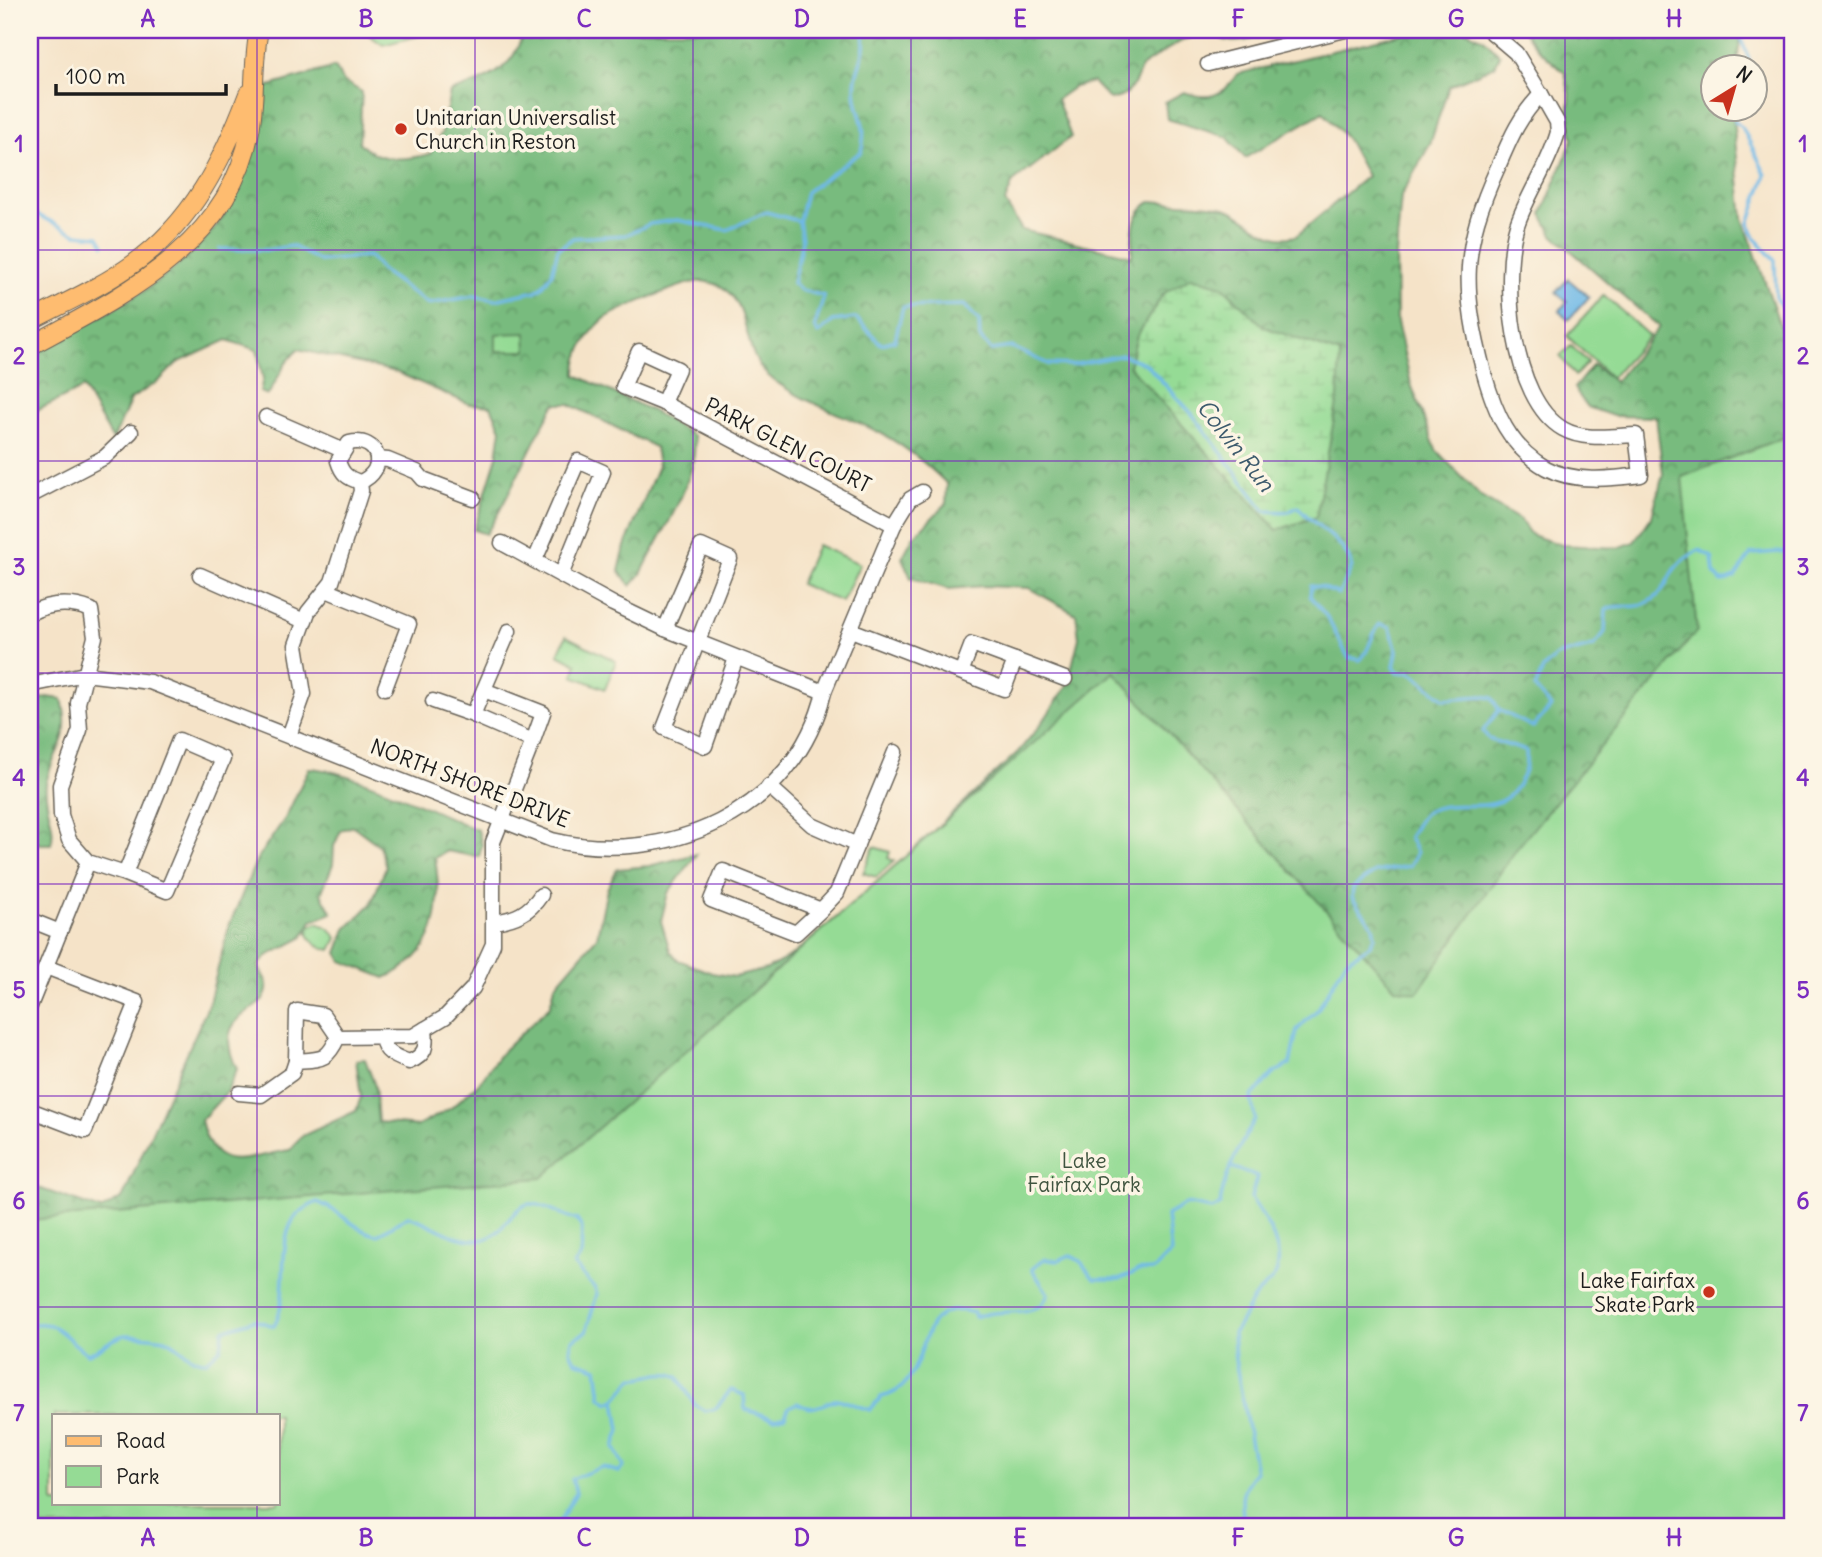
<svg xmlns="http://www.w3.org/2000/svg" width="1822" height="1557" font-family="Delius,sans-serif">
<defs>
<pattern id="forest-crowns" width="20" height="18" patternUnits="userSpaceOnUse" patternTransform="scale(1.75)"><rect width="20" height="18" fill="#78bb7e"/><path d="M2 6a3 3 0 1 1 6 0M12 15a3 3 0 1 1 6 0" fill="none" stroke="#629766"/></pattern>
<pattern id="wetland-marsh" width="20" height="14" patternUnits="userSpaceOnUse" patternTransform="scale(1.75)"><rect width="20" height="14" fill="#95db95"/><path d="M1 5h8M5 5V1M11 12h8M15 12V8" fill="none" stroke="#80bb80"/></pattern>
</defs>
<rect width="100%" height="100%" fill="#fcf5e5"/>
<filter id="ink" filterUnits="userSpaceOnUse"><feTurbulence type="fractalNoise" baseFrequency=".0143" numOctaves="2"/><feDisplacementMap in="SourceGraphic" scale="14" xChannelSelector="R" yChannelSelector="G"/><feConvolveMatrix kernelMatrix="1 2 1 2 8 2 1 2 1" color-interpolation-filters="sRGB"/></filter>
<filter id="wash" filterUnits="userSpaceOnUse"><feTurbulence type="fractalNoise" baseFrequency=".00686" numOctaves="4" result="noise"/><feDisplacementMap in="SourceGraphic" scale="28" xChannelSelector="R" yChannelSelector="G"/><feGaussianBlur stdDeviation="1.57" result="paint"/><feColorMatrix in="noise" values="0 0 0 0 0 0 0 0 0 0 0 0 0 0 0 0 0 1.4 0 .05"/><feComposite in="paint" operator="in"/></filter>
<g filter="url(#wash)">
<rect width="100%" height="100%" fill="#f5e3c8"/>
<g fill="url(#forest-crowns)" stroke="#4a6c4d" stroke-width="2" fill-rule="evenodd">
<path d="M523 30H1270C1263 39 1241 43 1229 41 1222 40 1216 34 1209 34 1188 32 1158 56 1141 67 1137 82 1127 100 1109 99L1093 82 1074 87 1057 99 1071 137 1013 182 1005 202 1022 230 1132 256C1133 235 1130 213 1152 201 1171 204 1213 202 1228 209 1252 219 1267 244 1296 236L1367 176 1347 139 1323 112 1245 158 1227 137 1167 119 1165 102 1184 92C1208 101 1224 96 1237 74L1419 30H1465L1484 39 1500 55 1495 66 1449 86 1430 144 1401 196 1396 254 1397 322 1411 384 1436 450 1481 497 1520 520 1531 535 1562 545 1618 548 1634 542 1652 516 1663 474 1656 417 1613 416 1587 407 1574 388 1593 365 1615 382 1659 327 1553 235 1542 214 1573 139 1568 118 1570 97 1565 73 1539 50 1523 30H1741L1737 66H1714V108L1732 109 1743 218 1784 337 1792 373V457L1689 823 585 1521 30 1527V1185L101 1210 123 1197 208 1006 229 926 257 859 286 817 309 768C353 770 434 812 478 830L482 845 479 857 446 851 435 858C443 909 438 955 385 978L342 961 337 953 346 929 371 904 386 867 380 846 353 826 341 830 334 846 333 864 321 894 332 913 312 921 302 938 267 956 259 965C260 973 266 978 267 985 271 1016 207 1008 237 1069L227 1092 201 1120C214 1180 247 1156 290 1150L302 1136 356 1111 361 1097 356 1060 365 1059 375 1086 378 1122 418 1126 451 1108 479 1083 501 1053 550 1006 555 986 597 937 607 889 617 869 649 866 697 854 668 893 661 921 670 951 678 960 712 973 735 977 767 969 791 956 883 878 1018 752 1039 727 1067 686 1079 638 1076 614 1029 588 984 586 948 589 911 578 902 558 913 537 946 504 947 484C925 462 899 441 870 428 837 412 800 401 771 378 739 353 755 310 722 287 716 283 702 280 696 282 681 284 613 311 603 320 588 333 575 355 576 375L652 411 694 436C700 479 660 534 641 574L631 586 619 571 625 546 658 466 655 447 569 404H555C529 446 513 492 486 534L474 530 497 456 501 429 491 406 469 404 396 372 298 349 286 363 268 395 260 392 263 378 257 350 227 340 177 363 160 380 131 399 113 440 83 388 30 414V355C97 318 174 284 220 221 232 205 239 186 246 168 258 140 266 118 266 87L335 67 343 81 362 92 359 143C379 163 406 160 430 154L442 132 450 92C487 79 515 72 523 30ZM54 1415H278V1503H54Z"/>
<path d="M46 697 62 699C73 743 53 747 46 784 43 806 57 824 51 844H39L30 835V702Z"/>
</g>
<polygon fill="url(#wetland-marsh)" stroke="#587c58" stroke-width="2" points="1191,277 1222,286 1264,327 1340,354 1338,398 1316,517 1277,530 1129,366 1137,336 1163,294"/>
<g fill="#95db95" stroke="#587c58" stroke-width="2" fill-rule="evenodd">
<polygon points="362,30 442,30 383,45"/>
<polygon points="1604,295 1649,336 1611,378 1567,336"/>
<polygon points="526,333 527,351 496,351 496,334"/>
<polygon points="1571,346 1588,362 1575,376 1560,356"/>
<path d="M1792 434V1527H30V1220L542 1178 1114 672 1395 988 1417 993 1518 847 1697 631 1682 477ZM54 1415H278V1503H54Z"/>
<polygon points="817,545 860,564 842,602 800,584"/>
<polygon points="566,636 616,661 605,689 573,676 577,664 558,654"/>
<polygon points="874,847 890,852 888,858 894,861 876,877 863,873"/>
<path d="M317 923 329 928 337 938 331 950C320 948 311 944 308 933L310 926Z"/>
</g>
<polygon fill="#6fb9e7" stroke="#466a82" stroke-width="2" points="1568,279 1589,297 1568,320 1559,311 1567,302 1556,292"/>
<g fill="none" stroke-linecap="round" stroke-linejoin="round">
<g stroke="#6fb9e7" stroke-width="3.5">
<path d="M861 30C871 50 854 68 855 88 855 116 869 119 861 152L806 192 799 221 802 240 793 283 801 290 824 296 815 326 818 334 833 321 856 318 881 344 895 340 903 307 964 305 979 321 980 338 991 350 1012 347 1048 364 1072 365 1123 355 1146 364 1193 415 1265 511 1288 512 1298 507C1317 529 1343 538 1352 566L1339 594 1321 587 1311 586 1310 596 1327 617 1348 657 1360 660C1372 649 1369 636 1380 624L1390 627 1397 651 1394 667 1398 673 1411 672 1444 699 1482 696 1492 698 1499 710 1533 727 1551 707 1535 688 1543 669 1556 656 1594 646 1605 632 1606 609C1618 603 1632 610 1644 604 1666 595 1665 580 1676 567 1683 559 1691 555 1699 550L1712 557 1714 573 1722 582 1735 577 1751 554 1792 551"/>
<path d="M1739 30C1740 44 1749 52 1750 66"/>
<polyline points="1736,108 1735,122 1743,129 1766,175 1749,223 1755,238 1775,261 1776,299 1792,321"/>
<polyline points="30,211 76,234 99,236 104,245"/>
<polyline points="220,249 267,250 292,246 320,261 369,256 382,271 428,304 475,296 495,300 536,291 543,286 552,273 558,249 573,238 626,235 650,224 677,220 727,230 766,212 799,221"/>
<path d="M1231 1167 1257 1176 1251 1198C1264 1218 1287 1250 1275 1275 1270 1284 1262 1288 1256 1295 1246 1307 1244 1321 1233 1333L1235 1359 1256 1472C1239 1490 1241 1501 1244 1525L1241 1527"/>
<path d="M30 1325C59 1318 67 1342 88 1354 101 1350 115 1335 127 1335 131 1335 162 1338 165 1339 181 1345 189 1362 207 1361L221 1348 223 1330 254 1320 274 1326C291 1298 274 1237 298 1214 303 1209 311 1205 317 1202 342 1211 356 1232 378 1235L408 1216C433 1223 452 1242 480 1240 506 1237 511 1204 531 1204 546 1204 562 1216 577 1220L582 1228 581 1256 574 1265 595 1288 597 1294 586 1332 572 1340 570 1351 575 1361 597 1368 601 1397 608 1403 615 1400 633 1378C649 1379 663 1368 678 1377L695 1405 705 1411 715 1409 731 1390 744 1395 745 1409 774 1419 785 1416 789 1407 797 1403C813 1413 821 1404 838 1399L870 1410 881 1397C938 1387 906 1294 974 1313L975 1317C997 1308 1020 1317 1042 1305L1048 1294 1032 1269 1044 1259 1057 1261 1070 1255 1081 1262 1094 1279H1121L1138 1271 1154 1270 1171 1253 1167 1215 1186 1204 1212 1209 1220 1205C1224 1174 1239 1147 1255 1119L1251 1097 1274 1073 1290 1064 1297 1030 1318 1009 1346 961 1369 946 1375 936 1373 926 1352 898 1353 888 1375 872 1410 866 1417 853 1409 837C1414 830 1420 815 1428 811 1457 796 1496 820 1517 786 1525 773 1527 767 1526 751L1489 739 1483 731 1499 710"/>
<polyline points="556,1527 576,1493 572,1479 602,1467 619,1472 624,1466 614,1447 620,1430 615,1400"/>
</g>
</g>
</g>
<g filter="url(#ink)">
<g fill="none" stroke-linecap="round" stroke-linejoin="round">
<defs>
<g id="minor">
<polyline points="1489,30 1516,53 1541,94"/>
<polyline points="1208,64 1345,30"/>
<path d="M1541 94 1557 122 1558 132C1549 165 1528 193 1517 225 1501 276 1511 399 1563 429 1584 441 1612 436 1636 435L1641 475C1611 479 1573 483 1546 468 1509 447 1495 412 1484 373 1462 288 1461 248 1498 167 1511 137 1518 119 1541 94Z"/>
<polygon points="639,351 678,369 663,403 623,387"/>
<polyline points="663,403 894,525"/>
<polyline points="266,417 342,450"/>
<polyline points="377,459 388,460 417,472 423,479 473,498"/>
<polyline points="30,496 105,457 131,432"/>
<polyline points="502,543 613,604 665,629 824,692"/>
<polyline points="535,560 578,461 603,472 562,573"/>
<polyline points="200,575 304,621"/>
<polyline points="326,590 409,624 385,688"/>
<path d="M30 613C50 603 71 602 91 610L95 637 78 703 80 730 60 785 61 815 69 840 88 862 125 874 179 740 223 759 167 891 125 874"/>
<polyline points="665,629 701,546 730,559 664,728 705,746 736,658"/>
<polyline points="851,630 1004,689 1015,660 972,644 962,670"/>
<polyline points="1015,660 1065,679"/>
<path d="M30 685 85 674 150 682 552 840C664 867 796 813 824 692L894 525 910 499 922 492"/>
<polyline points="484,690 543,713 533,741"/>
<polyline points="433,701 473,715"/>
<path d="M289 736 304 694 296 645 308 612 332 582 361 491 360 482C389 470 379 436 349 443L338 461C342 474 347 478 360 482"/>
<polyline points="769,786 812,825 857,845"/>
<polyline points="821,910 796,933 711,900 723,871 821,910 837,893 895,752"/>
<polyline points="30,920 60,932"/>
<path d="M494 922C515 919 529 913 541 895"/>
<polyline points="30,1006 88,862"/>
<path d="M382 1038C384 1053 396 1057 409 1062 426 1055 427 1047 425 1029"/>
<polyline points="296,1061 297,1011 323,1015 338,1037"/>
<path d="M239 1093 261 1095 292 1073 296 1061C322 1059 327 1061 338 1037L413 1036 445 1017 473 988 493 944V842L533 741 473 715 509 631"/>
<polyline points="30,1110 85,1131 137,1002 46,967"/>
</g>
<g id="major">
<path d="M30 321C64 303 101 287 133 264 192 223 223 160 248 94"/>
<path d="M30 346C122 296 229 246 250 131 256 97 252 63 259 30"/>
</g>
</defs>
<use href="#minor" stroke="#686258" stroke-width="17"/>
<use href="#major" stroke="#686258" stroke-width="20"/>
<use href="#minor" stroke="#fff" stroke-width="14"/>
<use href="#major" stroke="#febc70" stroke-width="18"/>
</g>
</g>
<path fill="none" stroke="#7b2cbf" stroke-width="2" stroke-opacity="0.55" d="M257 30V1415M475 30V1527M693 30V1527M911 30V1527M1129 30V1527M1347 30V1527M1565 30V1527M30 250H1792M30 461H1792M30 673H1792M30 884H1792M30 1096H1792M30 1307H1792M257 1503V1527"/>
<g fill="#c8321e" stroke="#fcf5e5" stroke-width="2.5">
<circle cx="401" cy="129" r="7"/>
<circle cx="1709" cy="1292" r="7"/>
</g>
<g text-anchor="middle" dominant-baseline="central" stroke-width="7" stroke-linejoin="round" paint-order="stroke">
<g font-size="21" fill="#1c1c1c" stroke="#fcf5e5" text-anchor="start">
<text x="415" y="117">Unitarian Universalist<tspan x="415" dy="24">Church in Reston</tspan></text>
<text x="1695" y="1280" text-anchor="end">Lake Fairfax<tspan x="1695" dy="24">Skate Park</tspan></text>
</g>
<g font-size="21" fill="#1c1c1c" stroke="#fcf5e5">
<text transform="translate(788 445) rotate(27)">PARK GLEN COURT</text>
<text transform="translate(470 783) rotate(21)">NORTH SHORE DRIVE</text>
</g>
<g font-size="21" fill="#405540" stroke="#fcf5e5">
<text x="1084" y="1160">Lake<tspan x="1084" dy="24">Fairfax Park</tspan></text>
</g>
<g font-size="23" font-style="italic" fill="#3d5b6d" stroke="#fcf5e5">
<text transform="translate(1236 445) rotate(52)">Colvin Run</text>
</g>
</g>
<rect width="1822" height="1557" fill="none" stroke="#fcf5e5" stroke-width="77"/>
<rect x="52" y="1414" width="228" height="91" fill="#fcf5e5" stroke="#a29e95" stroke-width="2"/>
<rect x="66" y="1436" width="35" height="10" fill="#febc70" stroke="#a29e95" stroke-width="2"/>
<text x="116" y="1448" font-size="21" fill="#1c1c1c">Road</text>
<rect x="66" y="1466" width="35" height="21" fill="#95db95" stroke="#a29e95" stroke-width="2"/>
<text x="116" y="1484" font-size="21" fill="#1c1c1c">Park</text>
<g transform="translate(1734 88) rotate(37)"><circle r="33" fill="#fcf5e5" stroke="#a29e95" stroke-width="2"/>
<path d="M0-5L12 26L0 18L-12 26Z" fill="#c8321e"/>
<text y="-10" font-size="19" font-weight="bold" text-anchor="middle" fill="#1c1c1c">N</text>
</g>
<path d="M56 84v10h170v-10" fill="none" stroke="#1c1c1c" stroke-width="3.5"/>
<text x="66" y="84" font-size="21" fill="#1c1c1c" stroke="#fcf5e5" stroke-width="5" paint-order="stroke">100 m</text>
<rect x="38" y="38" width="1746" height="1480" fill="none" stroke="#7b2cbf" stroke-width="2.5"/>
<g font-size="23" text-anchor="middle" font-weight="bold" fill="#7b2cbf">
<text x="148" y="27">A</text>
<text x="366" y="27">B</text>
<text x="584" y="27">C</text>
<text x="802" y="27">D</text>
<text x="1020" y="27">E</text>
<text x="1238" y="27">F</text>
<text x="1456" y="27">G</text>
<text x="1674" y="27">H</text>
<text x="19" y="152">1</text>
<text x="1803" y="152">1</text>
<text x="19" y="364">2</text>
<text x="1803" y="364">2</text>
<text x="19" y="575">3</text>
<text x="1803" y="575">3</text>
<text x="19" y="786">4</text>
<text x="1803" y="786">4</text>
<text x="19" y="998">5</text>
<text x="1803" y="998">5</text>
<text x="19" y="1209">6</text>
<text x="1803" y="1209">6</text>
<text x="19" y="1421">7</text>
<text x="1803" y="1421">7</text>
<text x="148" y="1546">A</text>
<text x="366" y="1546">B</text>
<text x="584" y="1546">C</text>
<text x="802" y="1546">D</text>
<text x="1020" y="1546">E</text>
<text x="1238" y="1546">F</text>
<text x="1456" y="1546">G</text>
<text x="1674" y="1546">H</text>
</g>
</svg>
